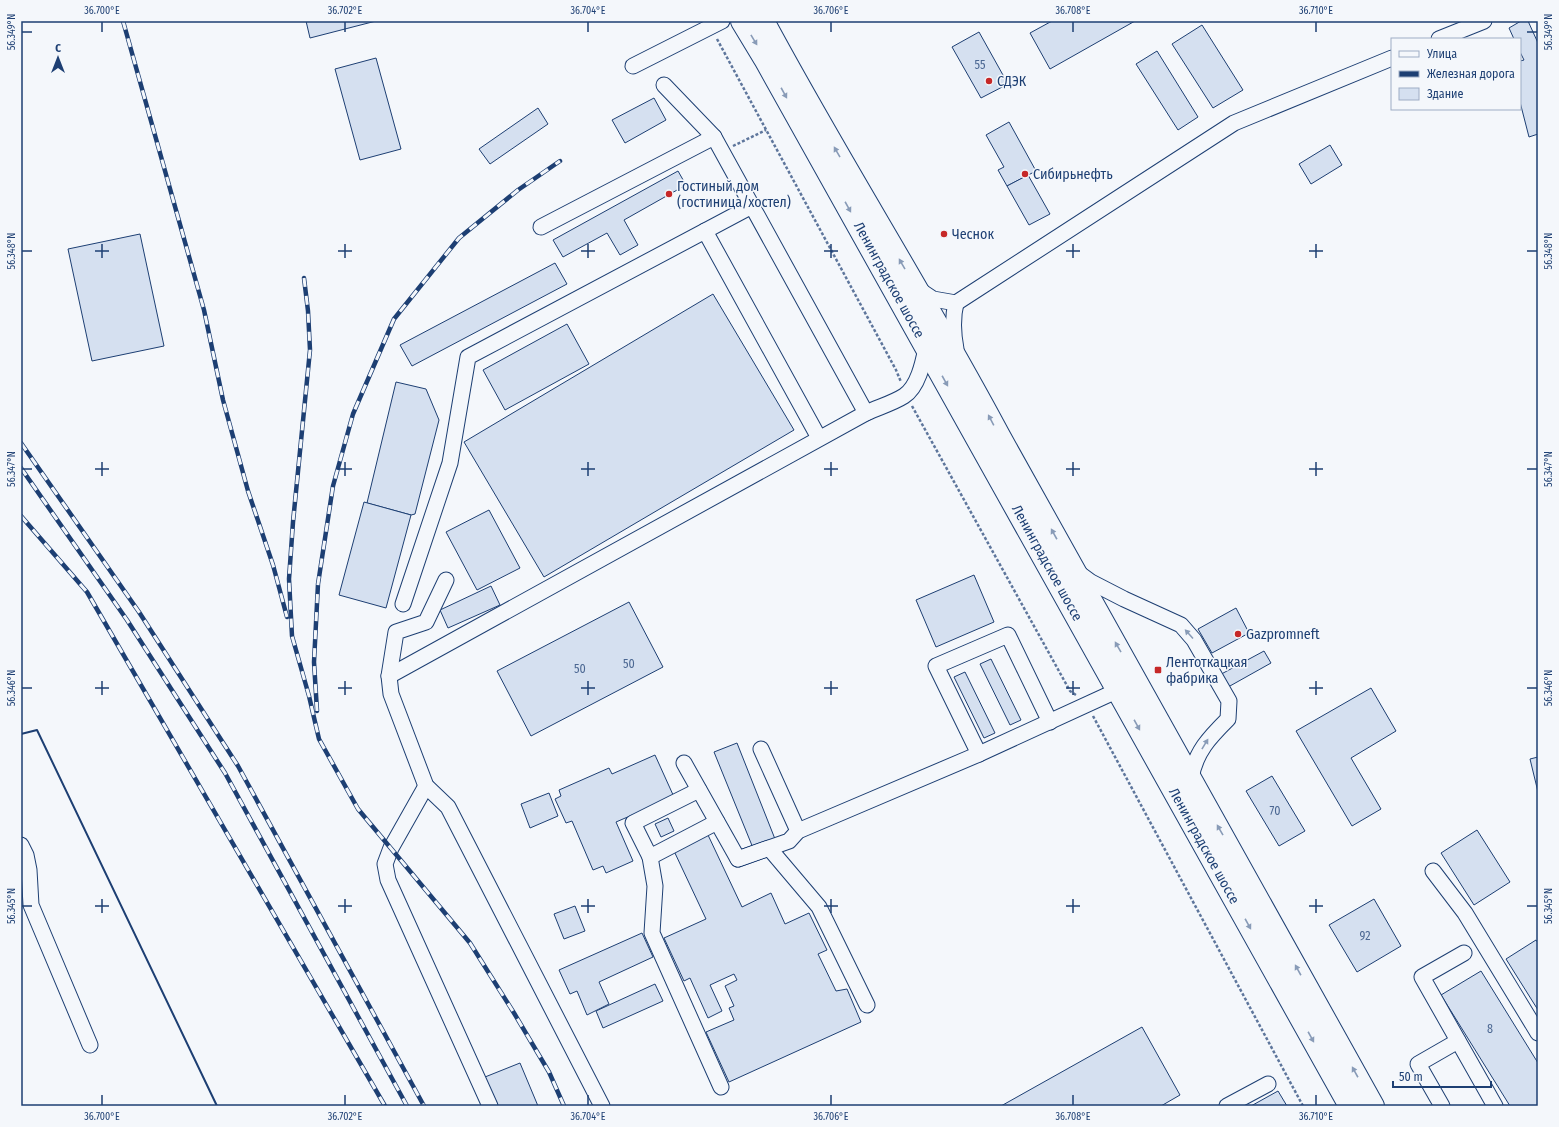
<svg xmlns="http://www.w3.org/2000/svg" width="1559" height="1127" font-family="'Fira Sans Condensed',sans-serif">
<rect width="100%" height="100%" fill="#f4f7fb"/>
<g fill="#d5e0f0" stroke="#1d3f73">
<polygon points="306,21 376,21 310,38"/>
<polygon points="1052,21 1135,21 1050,69 1030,33"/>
<polygon points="1521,21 1528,21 1538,43 1538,134 1529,137 1520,102 1520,61 1524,60 1520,52 1520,39 1514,39 1509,28"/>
<polygon points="1202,25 1243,90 1213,108 1172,44"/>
<polygon points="979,32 1008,84 981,98 952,47"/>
<polygon points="1157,51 1198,117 1178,130 1136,64"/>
<polygon points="376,58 401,149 360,160 335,69"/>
<polygon points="654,98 666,120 625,143 612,120"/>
<polygon points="538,108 548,124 490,164 479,149"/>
<polygon points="1009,122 1036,171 1007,186 998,170 1004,167 986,135"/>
<polygon points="1330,145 1342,165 1311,184 1299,164"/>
<polygon points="678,171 686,185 624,220 638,245 620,255 607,233 563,257 553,240"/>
<polygon points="1028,175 1050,214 1029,225 1007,186"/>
<polygon points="140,234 164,346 92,361 68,249"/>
<polygon points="555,263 567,284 412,366 400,345"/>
<polygon points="713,294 794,430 544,577 464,442"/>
<polygon points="567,324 589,364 505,410 483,370"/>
<polygon points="396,382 426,389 439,420 415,514 411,515 367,503"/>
<polygon points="364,502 411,515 386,608 339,595"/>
<polygon points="489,510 520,568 477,590 446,532"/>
<polygon points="974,575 994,622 936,647 916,600"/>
<polygon points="491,586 500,605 448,628 440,610"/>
<polygon points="629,602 663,667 531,736 497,671"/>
<polygon points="1236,608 1249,633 1212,653 1198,629"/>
<polygon points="1264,651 1271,663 1221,691 1214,678"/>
<polygon points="991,659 1021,720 1010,725 980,664"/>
<polygon points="965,672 995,733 984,738 954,677"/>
<polygon points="1371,688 1396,731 1351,758 1381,809 1352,826 1296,731"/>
<polygon points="737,743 775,839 753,848 714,752"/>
<polygon points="655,755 674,797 616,822 633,861 606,873 603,866 593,870 572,821 566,823 555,799 561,796 559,790 609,768 612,774"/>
<polygon points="1538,757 1538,792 1530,759"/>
<polygon points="1272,776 1305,831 1279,846 1246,791"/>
<polygon points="549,793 558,816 530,828 521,804"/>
<polygon points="668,818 674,831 661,837 655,824"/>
<polygon points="1477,830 1510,882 1474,905 1441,853"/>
<polygon points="708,835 742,907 771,893 785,924 809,913 827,950 818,954 836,991 847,989 861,1022 729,1082 706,1032 734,1020 729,1008 734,1006 725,986 737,980 734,974 710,985 722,1011 708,1018 690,978 684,981 664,938 706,919 674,851"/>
<polygon points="1374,899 1401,946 1357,972 1329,925"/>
<polygon points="575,906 585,931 564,939 554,914"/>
<polygon points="642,933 653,957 599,982 609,1004 587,1015 577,991 570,994 559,970"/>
<polygon points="1536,940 1538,943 1538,1010 1506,959"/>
<polygon points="1481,971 1538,1063 1538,1106 1510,1106 1441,995"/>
<polygon points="655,984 663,1001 603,1028 596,1011"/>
<polygon points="1142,1027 1180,1095 1161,1106 1001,1106"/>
<polygon points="520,1063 538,1106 497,1106 485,1077"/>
<polygon points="1278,1091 1287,1106 1251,1106"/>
</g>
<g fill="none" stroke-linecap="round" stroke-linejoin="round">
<defs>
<g id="minor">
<polyline points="1439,39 1484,21"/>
<polyline points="633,66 722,21"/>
<polyline points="664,85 714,137 866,413"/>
<polyline points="541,227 714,137"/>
<polyline points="705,231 819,438"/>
<polyline points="918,289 933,299 956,303 1234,123 1392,58"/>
<path d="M956 349C953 333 952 319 956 303"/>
<path d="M1076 571 1091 582 1124 599 1181 625 1194 640 1229 701 1228 719C1210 737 1195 752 1191 779"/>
<polyline points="446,580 426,622 396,632 389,676 391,694 426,786 448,807 602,1106"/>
<polyline points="403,604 450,463 468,357 752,206"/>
<path d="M389 676 866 413C879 407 893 403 904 396 918 387 923 363 926 348"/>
<polyline points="761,749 798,831"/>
<polyline points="979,754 936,666 1008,635 1050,722"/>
<polyline points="684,763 738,859 769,848 819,907 867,1005"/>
<polyline points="426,786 391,848 385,864 388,880 490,1106"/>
<polyline points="699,790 633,823 650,857 717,822"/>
<polyline points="21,845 26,855 29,870 31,905 90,1045"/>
<polyline points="650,857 655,886 652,933 721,1087"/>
<polyline points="738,859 789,841 798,831 979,754 1125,687"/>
<polyline points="1433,871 1465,913 1538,1033"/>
<polyline points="1464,953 1422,977 1495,1106"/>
<polyline points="1227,1106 1268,1084"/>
<polyline points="1442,1106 1418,1064 1458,1041"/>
</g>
<g id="highway">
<polyline points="742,21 765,59 1350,1106"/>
<path d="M763 21C838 161 924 295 999 436L1373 1106"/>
</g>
</defs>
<use href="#minor" stroke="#1d3f73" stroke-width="17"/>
<use href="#highway" stroke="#1d3f73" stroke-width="24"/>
<g stroke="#5e769c" stroke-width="2.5" stroke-dasharray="3 2" stroke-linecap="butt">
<polyline points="717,39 896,370 901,382"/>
<polyline points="733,146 766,130"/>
<polyline points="912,406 1070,691 1076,695"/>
<polyline points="1093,716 1303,1106"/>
</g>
<use href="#minor" stroke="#f4f7fb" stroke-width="15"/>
<use href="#highway" stroke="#f4f7fb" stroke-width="22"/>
<defs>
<g id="rail">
<polyline points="123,21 204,310 223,400 248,491 273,565 287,617"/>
<polyline points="304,278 308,311 310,350 293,522 289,579 292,636 309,696 319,739 358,809 470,943 514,1013 549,1072 564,1106"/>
<polyline points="21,443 139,612 238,766 424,1106"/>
<polyline points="21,468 127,620 225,773 407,1106"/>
<polyline points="21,516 87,592 385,1106"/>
<polyline points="317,711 314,662 318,584 333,486 353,414 394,319 459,238 518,190 560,161"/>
</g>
</defs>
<use href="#rail" stroke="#1d3f73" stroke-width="4.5"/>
<use href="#rail" stroke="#f4f7fb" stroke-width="3" stroke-dasharray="9" stroke-linecap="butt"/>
<polyline stroke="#1d3f73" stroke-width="2" points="21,734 37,730 217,1106"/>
</g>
<defs><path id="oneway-solid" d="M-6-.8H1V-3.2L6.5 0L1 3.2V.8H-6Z"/></defs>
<g fill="#889bb7">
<use href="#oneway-solid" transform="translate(754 40) rotate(59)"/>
<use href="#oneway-solid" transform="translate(784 93) rotate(61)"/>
<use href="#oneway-solid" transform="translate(837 152) rotate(-120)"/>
<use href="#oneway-solid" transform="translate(848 207) rotate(61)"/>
<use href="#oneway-solid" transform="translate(902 264) rotate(-120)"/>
<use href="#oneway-solid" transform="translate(945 381) rotate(61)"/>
<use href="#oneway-solid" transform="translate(991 420) rotate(-118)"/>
<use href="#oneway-solid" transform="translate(1054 534) rotate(-119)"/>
<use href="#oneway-solid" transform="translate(1189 634) rotate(-132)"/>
<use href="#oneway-solid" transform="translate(1118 647) rotate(-120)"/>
<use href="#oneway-solid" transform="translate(1137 725) rotate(61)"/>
<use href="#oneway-solid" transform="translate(1205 744) rotate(-59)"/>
<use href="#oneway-solid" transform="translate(1220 830) rotate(-120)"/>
<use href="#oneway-solid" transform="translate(1248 924) rotate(61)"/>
<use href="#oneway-solid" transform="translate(1298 970) rotate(-119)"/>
<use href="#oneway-solid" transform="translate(1311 1037) rotate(61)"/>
<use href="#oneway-solid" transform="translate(1355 1072) rotate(-119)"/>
</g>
<path fill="none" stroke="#1d3f73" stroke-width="1.5" d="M102 22V32M345 22V32M588 22V32M831 22V32M1073 22V32M1316 22V32M22 32H32M1527 32H1537M102 244V258M345 244V258M588 244V258M831 244V258M1073 244V258M1316 244V258M22 251H32M95 251H109M338 251H352M581 251H595M824 251H838M1066 251H1080M1309 251H1323M1527 251H1537M102 462V476M345 462V476M588 462V476M831 462V476M1073 462V476M1316 462V476M22 469H32M95 469H109M338 469H352M581 469H595M824 469H838M1066 469H1080M1309 469H1323M1527 469H1537M102 681V695M345 681V695M588 681V695M831 681V695M1073 681V695M1316 681V695M22 688H32M95 688H109M338 688H352M581 688H595M824 688H838M1066 688H1080M1309 688H1323M1527 688H1537M102 899V913M345 899V913M588 899V913M831 899V913M1073 899V913M1316 899V913M22 906H32M95 906H109M338 906H352M581 906H595M824 906H838M1066 906H1080M1309 906H1323M1527 906H1537M102 1095V1105M345 1095V1105M588 1095V1105M831 1095V1105M1073 1095V1105M1316 1095V1105"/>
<g fill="#c62828" stroke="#f4f7fb" stroke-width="1.5">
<circle cx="989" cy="81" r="4"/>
<circle cx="1025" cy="174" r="4"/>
<circle cx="669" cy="194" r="4"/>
<circle cx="944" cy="234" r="4"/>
<circle cx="1238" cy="634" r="4"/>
<rect x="1154" y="666" width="8" height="8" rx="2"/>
</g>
<g text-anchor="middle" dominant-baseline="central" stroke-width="3" stroke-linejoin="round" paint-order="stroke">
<g font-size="12" fill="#4b6792">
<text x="980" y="65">55</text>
<text x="629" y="664">50</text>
<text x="580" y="669">50</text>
<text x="1275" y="811">70</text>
<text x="1365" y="936">92</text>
<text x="1490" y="1029">8</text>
</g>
<g font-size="14" fill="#1d3f73" stroke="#f4f7fb" text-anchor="start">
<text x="997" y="81">СДЭК</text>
<text x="1033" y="174">Сибирьнефть</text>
<text x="677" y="186">Гостиный дом<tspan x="677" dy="16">(гостиница/хостел)</tspan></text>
<text x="952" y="234">Чеснок</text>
<text x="1246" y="634">Gazpromneft</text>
<text x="1166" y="662">Лентоткацкая<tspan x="1166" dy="16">фабрика</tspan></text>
</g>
<g font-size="14" fill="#1d3f73" stroke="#f4f7fb">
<text transform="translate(889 280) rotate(61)">Ленинградское шоссе</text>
<text transform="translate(1047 563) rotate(61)">Ленинградское шоссе</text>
<text transform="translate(1204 846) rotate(61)">Ленинградское шоссе</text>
</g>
</g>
<rect width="1559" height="1127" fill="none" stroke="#f4f7fb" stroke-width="44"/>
<rect x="1391" y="38" width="130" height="72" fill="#f4f7fb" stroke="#9eadc5"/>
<rect x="1399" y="51" width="20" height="6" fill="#f4f7fb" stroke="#9eadc5"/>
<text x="1427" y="58" font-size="12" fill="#1d3f73">Улица</text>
<rect x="1399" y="71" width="20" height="6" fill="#1d3f73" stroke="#9eadc5"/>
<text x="1427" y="78" font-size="12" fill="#1d3f73">Железная дорога</text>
<rect x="1399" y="88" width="20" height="12" fill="#d5e0f0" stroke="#9eadc5"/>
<text x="1427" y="98" font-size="12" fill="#1d3f73">Здание</text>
<g transform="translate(58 58)" stroke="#f4f7fb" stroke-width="3" paint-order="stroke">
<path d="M0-3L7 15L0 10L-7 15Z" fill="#1d3f73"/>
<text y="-6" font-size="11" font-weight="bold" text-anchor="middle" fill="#1d3f73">С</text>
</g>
<path d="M1393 1081v6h98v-6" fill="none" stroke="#1d3f73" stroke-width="2"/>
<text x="1399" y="1081" font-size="12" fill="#1d3f73" stroke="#f4f7fb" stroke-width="3" paint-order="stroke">50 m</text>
<rect x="22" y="22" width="1515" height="1083" fill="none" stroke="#1d3f73" stroke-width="1.5"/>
<g font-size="10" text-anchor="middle" fill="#1d3f73">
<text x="102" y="14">36.700°E</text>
<text x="345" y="14">36.702°E</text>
<text x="588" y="14">36.704°E</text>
<text x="831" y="14">36.706°E</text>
<text x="1073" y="14">36.708°E</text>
<text x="1316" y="14">36.710°E</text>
<text transform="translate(11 32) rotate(-90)" y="4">56.349°N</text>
<text transform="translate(1548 32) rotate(-90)" y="4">56.349°N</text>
<text transform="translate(11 251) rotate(-90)" y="4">56.348°N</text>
<text transform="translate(1548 251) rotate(-90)" y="4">56.348°N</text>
<text transform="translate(11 469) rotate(-90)" y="4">56.347°N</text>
<text transform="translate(1548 469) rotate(-90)" y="4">56.347°N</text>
<text transform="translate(11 688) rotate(-90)" y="4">56.346°N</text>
<text transform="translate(1548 688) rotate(-90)" y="4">56.346°N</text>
<text transform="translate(11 906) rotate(-90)" y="4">56.345°N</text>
<text transform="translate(1548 906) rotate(-90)" y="4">56.345°N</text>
<text x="102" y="1120">36.700°E</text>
<text x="345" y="1120">36.702°E</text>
<text x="588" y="1120">36.704°E</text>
<text x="831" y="1120">36.706°E</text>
<text x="1073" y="1120">36.708°E</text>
<text x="1316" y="1120">36.710°E</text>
</g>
</svg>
